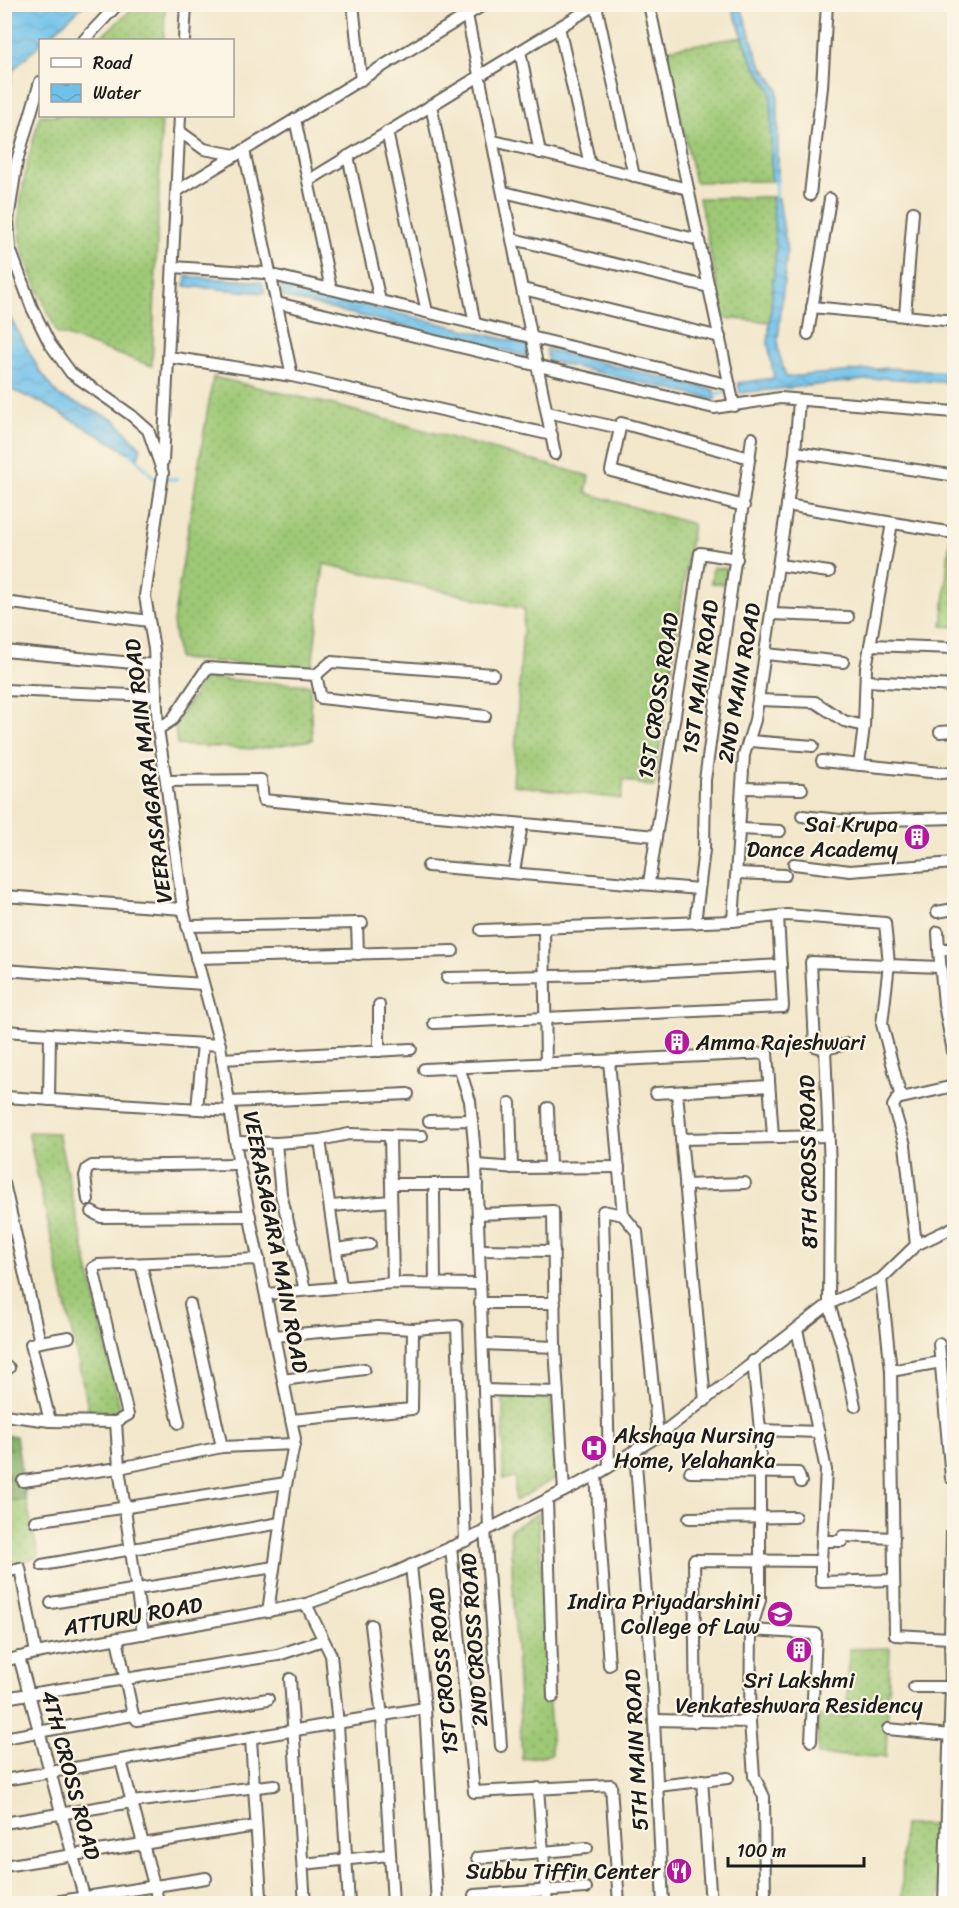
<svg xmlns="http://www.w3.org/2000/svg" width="959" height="1908" font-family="Sriracha,sans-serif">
<defs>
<pattern id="grass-dots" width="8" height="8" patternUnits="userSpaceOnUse" patternTransform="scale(1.5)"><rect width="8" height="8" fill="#9dc875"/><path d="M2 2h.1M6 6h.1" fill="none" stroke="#87ab65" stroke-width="1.8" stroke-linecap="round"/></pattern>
<pattern id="forest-firs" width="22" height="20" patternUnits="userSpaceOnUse" patternTransform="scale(1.5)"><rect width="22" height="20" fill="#7eac66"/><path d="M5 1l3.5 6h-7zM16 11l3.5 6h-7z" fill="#668b53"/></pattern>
<pattern id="park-crowns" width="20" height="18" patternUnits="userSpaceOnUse" patternTransform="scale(1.5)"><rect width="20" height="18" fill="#9dc875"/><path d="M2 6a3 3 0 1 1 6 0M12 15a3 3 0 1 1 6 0" fill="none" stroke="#87ab65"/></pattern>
<pattern id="water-waves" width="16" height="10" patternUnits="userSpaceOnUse" patternTransform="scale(1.5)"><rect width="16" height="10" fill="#6fc1eb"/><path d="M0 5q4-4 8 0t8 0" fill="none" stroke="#60a5c9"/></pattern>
</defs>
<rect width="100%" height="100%" fill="#fcf5e5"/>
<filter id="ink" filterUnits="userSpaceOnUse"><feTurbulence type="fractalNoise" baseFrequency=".0167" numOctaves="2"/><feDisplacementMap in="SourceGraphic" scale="12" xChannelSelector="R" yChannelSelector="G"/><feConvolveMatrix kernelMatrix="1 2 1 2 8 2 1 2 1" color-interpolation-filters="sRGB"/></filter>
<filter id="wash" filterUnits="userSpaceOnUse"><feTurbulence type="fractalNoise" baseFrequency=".008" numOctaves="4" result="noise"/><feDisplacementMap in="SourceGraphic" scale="24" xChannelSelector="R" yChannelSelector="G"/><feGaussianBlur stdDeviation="1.35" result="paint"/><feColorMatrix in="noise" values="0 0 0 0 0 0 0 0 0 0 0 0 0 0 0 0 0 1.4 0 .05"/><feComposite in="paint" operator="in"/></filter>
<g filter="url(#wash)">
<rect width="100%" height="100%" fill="#f2e7cb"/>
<g fill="url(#grass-dots)" stroke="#5c7248" stroke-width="1.5">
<polygon points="137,5 165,5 164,40 97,40"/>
<polygon points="742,37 753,63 771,90 771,181 695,182 666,49"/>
<path d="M40 115 162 116 152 366 57 333C47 308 26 267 21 242 14 208 31 147 40 115Z"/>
<polygon points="772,197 776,249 770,322 724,318 699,198"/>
<polygon points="213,377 334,405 589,476 586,493 693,524 654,787 624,780 621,799 513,785 524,609 324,564 312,668 178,659 173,622"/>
<polygon points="954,495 954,627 942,626"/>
<polygon points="204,678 310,685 312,740 256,749 177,745 175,725"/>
<polygon points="28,1132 58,1133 121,1413 90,1416"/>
<polygon points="503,1395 551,1395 554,1479 515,1501 515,1478 503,1479"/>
<polygon points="4,1500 26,1500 39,1557 6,1565"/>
<polygon points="538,1513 552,1754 522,1759 510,1530"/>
<polygon points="890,1648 886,1757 818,1755 818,1716 847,1717 849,1649"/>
<polygon points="903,1825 940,1825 939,1903 902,1904"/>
</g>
<polygon fill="url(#forest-firs)" stroke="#4d6441" stroke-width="1.5" points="4,1435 16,1436 26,1500 5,1500"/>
<polygon fill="url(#park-crowns)" stroke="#5c7248" stroke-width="1.5" points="713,567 727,569 726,584 711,583"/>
<g fill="url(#water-waves)" stroke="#466e84" stroke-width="1.5">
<polygon points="5,4 84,5 45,40 40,40 40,44 13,70 5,113"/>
<polygon points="731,5 739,5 742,10 759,61 778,89 778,180 771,181 771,90 753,63"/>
<polygon points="772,197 779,198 787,252 778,339 778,350 786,377 887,368 954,372 954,383 884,378 740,393 738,383 774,378 768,343 776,249"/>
<polygon points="186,276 262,282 265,293 185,286"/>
<polygon points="281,285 529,345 530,357 282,297"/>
<polygon points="5,308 40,371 59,396 115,420 141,448 138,458 44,404 5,387"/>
<polygon points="546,349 714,390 715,400 548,361"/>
</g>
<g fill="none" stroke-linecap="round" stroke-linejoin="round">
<g stroke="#6fc1eb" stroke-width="3">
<polyline points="776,177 776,200"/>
<polyline points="711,395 728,392"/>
<polyline points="131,453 155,479"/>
<polyline points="167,479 177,479"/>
</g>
</g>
</g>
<g filter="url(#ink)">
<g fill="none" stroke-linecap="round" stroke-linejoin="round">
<defs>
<g id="minor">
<polyline points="353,4 361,80"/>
<polyline points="649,4 734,406"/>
<polyline points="596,5 634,176"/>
<polyline points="467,15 555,454"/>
<polyline points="559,27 590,165"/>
<polyline points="84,40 118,4"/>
<polyline points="184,40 186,4"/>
<polyline points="520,51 540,153"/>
<polyline points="40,82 17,161 8,220 10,249 32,308 50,344 71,373 131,415 148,430 163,473 145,596 154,649 158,729 166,781 183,909 220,1045 238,1159 295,1439 285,1490 268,1612"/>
<polyline points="431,105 475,324"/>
<polyline points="295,119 331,289"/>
<polyline points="179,131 204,149 235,155"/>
<polyline points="387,132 427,312"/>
<polyline points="494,141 688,189"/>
<polyline points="244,150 292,376"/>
<polyline points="348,156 380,301"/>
<polyline points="308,181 597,4"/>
<polyline points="177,191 485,4"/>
<polyline points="504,192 699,240"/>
<polyline points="810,195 822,87 827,4"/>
<polyline points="913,212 905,316 954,321"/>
<polyline points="513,239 709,287"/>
<polyline points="173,267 264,273 730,385"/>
<polyline points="523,289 720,337"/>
<polyline points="277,303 714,408 780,398 954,412"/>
<polyline points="812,307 905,316"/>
<polyline points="808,334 830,199"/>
<polyline points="169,357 292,376 552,435"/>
<polyline points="799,401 795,452 950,475"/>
<polyline points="547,412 620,428"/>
<polyline points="163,461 180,116"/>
<polyline points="787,505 947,532"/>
<polyline points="744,506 611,471 621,423 750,458"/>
<polyline points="779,565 829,572"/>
<polyline points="4,602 149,621"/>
<polyline points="771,614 848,617"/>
<polyline points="870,645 954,648"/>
<polyline points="4,651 155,665"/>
<polyline points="766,654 843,662"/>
<polyline points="316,675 331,662 493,674"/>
<polyline points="867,681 954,686"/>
<polyline points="4,690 157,696"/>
<polyline points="758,700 815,702 844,721 864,726"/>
<polyline points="158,729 172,720 207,668 316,675 321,698 485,716"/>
<polyline points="940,732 954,731"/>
<polyline points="750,741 813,746"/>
<polyline points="822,761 940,773 954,772"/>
<polyline points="859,765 864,726 866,668 892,523"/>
<polyline points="166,781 261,780 263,800 656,836"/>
<polyline points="742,788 802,789"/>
<polyline points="802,816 850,821 954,818"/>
<polyline points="741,829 780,831"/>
<polyline points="794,864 850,871 954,863"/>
<polyline points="428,866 699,889"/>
<polyline points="514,872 522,824"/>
<polyline points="738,873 785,875"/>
<polyline points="649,883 700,553 737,559"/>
<polyline points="4,896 183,909"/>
<polyline points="937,912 954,909"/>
<polyline points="733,921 744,755 755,720 795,452"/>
<polyline points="357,923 358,954"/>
<polyline points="695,923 704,850 705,780 752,438"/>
<polyline points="187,926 362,923"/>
<polyline points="544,929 546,1064"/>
<polyline points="481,930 733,921 787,915 885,923 889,964 882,1024 900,1094 893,1106 905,1145 916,1245"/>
<polyline points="938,932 939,950"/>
<polyline points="954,948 939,950 944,1004 954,1057"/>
<polyline points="196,958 453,951"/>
<polyline points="4,970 203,984"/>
<polyline points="447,978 600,975 781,965"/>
<polyline points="434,1023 783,1007 778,916"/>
<polyline points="4,1031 220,1045"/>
<polyline points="825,1049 847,1044"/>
<polyline points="379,1051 379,1005"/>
<polyline points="222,1059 411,1049"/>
<polyline points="609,1061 623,1215 637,1232 658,1436"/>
<polyline points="459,1067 470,1101 476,1165 489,1528"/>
<polyline points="424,1069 767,1053 773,1136"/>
<polyline points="677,1092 705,1401"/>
<polyline points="656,1093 769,1086"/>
<polyline points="4,1097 231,1111"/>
<polyline points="897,1099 954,1086"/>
<polyline points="49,1100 50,1034"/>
<polyline points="229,1102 408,1094"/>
<polyline points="510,1103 512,1168"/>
<polyline points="548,1108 550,1168"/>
<polyline points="197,1109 203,1044"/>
<polyline points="429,1121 472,1120"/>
<polyline points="390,1136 393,1283"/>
<polyline points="681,1139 829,1136"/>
<polyline points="320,1140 349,1134 422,1136"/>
<polyline points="236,1142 276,1143 281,1194 305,1290"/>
<polyline points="276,1143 320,1140 341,1286"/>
<polyline points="476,1165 518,1168 619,1167"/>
<polyline points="4,1183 40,1342 31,1344 50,1421"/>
<polyline points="391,1184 477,1184"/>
<polyline points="685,1185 745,1183"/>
<polyline points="434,1192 435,1283"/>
<polyline points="88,1200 85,1176 87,1169 92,1166 239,1164"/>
<polyline points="332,1206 391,1201"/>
<polyline points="92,1212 101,1217 250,1216"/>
<polyline points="478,1214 553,1211 555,1347 564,1491"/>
<polyline points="337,1249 370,1244"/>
<polyline points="479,1250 554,1251"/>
<polyline points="141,1264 179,1423"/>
<polyline points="881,1279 891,1371 895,1635 950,1638 951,1687 944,1904"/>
<polyline points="266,1294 393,1283 479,1284"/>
<polyline points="480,1303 555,1303"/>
<polyline points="190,1304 222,1447"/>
<polyline points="274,1336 378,1327 413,1329 457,1326 465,1541"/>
<polyline points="40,1342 69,1337"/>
<polyline points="483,1344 555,1347"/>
<polyline points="939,1344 951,1478"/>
<polyline points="753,1361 760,1430 760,1600 751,1630 750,1722 754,1776 764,1797 765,1904"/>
<polyline points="4,1367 9,1368"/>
<polyline points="891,1371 941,1362"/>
<polyline points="283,1380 364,1369"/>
<polyline points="484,1390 558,1392"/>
<polyline points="855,1406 843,1349 829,1304 830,1167 825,1049 815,1046 811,962 940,967"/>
<polyline points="4,1415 50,1421 116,1422"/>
<polyline points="291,1420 412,1409 413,1329"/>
<polyline points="116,1422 128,1415 93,1268 98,1265 259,1259"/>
<polyline points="116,1422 119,1468 143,1634"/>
<polyline points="760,1430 819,1432"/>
<polyline points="635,1451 651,1659 663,1904"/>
<polyline points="609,1467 603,1211 623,1215"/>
<polyline points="690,1472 798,1473 801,1482"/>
<polyline points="596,1475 609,1665"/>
<polyline points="23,1481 119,1468 222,1447 294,1444"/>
<polyline points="547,1499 553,1697"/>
<polyline points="689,1518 795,1517"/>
<polyline points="35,1521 286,1483"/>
<polyline points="485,1530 501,1746"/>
<polyline points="822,1541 842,1541 843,1536 894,1538"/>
<polyline points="451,1547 474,1792 611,1785 619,1904"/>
<polyline points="821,1561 821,1582 894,1580"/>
<polyline points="42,1565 280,1523"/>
<polyline points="411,1565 425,1708 437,1904"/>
<polyline points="4,1573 20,1568 36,1653"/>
<polyline points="51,1603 274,1567"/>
<polyline points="306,1604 331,1655 338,1725 349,1904"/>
<polyline points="371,1625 382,1717 393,1904"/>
<polyline points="751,1630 816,1634 811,1741"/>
<polyline points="950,1638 952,1532"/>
<polyline points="117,1639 133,1715"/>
<polyline points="19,1657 86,1904"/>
<polyline points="4,1661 36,1653 306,1604 394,1573 465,1541 596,1475 658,1436 829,1304 881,1279 916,1245 954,1227"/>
<polyline points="290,1679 305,1904"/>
<polyline points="914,1687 951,1687"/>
<polyline points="4,1698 278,1655 323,1640"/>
<polyline points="654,1720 750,1722"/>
<polyline points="696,1722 694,1560 821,1561 826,1470 797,1329"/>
<polyline points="888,1729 950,1735"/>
<polyline points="4,1738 133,1715 137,1720 268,1699"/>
<polyline points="251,1739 261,1897"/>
<polyline points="121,1761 159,1904"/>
<polyline points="4,1780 425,1708"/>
<polyline points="702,1780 711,1904"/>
<polyline points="657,1786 728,1778"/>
<polyline points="538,1788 547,1904"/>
<polyline points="4,1823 132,1802 274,1785"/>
<polyline points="477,1858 587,1848"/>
<polyline points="303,1864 389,1855"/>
<polyline points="4,1866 256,1826"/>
<polyline points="474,1895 586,1888"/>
<polyline points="42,1904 206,1878"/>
</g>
</defs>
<use href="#minor" stroke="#676359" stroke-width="14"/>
<use href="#minor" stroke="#fff" stroke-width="10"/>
</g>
</g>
<defs>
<symbol id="building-disc" viewBox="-11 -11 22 22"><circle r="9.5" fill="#b5179e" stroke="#fcf5e5"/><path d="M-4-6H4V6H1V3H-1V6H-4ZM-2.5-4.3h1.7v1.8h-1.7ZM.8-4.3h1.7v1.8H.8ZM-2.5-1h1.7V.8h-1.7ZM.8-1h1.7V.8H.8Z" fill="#fff"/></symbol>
<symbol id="hospital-disc" viewBox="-11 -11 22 22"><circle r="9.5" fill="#b5179e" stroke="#fcf5e5"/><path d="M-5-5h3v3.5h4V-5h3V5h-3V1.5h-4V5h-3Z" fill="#fff"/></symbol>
<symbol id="university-disc" viewBox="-11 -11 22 22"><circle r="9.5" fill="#b5179e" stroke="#fcf5e5"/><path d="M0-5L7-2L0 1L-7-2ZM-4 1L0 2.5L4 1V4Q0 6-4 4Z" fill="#fff"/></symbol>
<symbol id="restaurant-disc" viewBox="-11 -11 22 22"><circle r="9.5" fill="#b5179e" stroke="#fcf5e5"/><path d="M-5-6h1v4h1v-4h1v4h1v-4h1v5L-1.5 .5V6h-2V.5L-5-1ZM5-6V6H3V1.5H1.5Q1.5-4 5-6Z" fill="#fff"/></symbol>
</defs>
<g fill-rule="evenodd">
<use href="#building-disc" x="902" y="822" width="30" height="30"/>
<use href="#building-disc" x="662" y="1027" width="30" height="30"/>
<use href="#hospital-disc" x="579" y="1433" width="30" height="30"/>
<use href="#university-disc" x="765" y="1599" width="30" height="30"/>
<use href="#building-disc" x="784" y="1635" width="30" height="30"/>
<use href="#restaurant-disc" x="664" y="1856" width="30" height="30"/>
</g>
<g text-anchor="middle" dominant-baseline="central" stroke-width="4.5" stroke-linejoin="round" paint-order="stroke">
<g font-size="22" fill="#1c1c1c" stroke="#fcf5e5">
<text transform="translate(700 677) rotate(-82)">1ST MAIN ROAD</text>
<text transform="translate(739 683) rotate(-80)">2ND MAIN ROAD</text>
<text transform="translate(658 696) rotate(-81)">1ST CROSS ROAD</text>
<text transform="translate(148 771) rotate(-97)">VEERASAGARA MAIN ROAD</text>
<text transform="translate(808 1162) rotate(-91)">8TH CROSS ROAD</text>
<text transform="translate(276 1242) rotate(79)">VEERASAGARA MAIN ROAD</text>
<text transform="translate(133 1616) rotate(-10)">ATTURU ROAD</text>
<text transform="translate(474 1640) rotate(-94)">2ND CROSS ROAD</text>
<text transform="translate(443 1671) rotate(-95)">1ST CROSS ROAD</text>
<text transform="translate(636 1750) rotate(-93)">5TH MAIN ROAD</text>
<text transform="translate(71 1775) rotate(75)">4TH CROSS ROAD</text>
</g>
<g font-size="22" fill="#1c1c1c" stroke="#fcf5e5" text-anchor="end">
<text x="898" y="824">Sai Krupa<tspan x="898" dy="25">Dance Academy</tspan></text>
<text x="696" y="1042" text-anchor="start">Amma Rajeshwari</text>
<text x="614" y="1435" text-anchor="start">Akshaya Nursing<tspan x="614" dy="25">Home, Yelahanka</tspan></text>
<text x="760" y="1601">Indira Priyadarshini<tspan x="760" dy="25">College of Law</tspan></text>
<text x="799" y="1680" text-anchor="middle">Sri Lakshmi<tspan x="799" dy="25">Venkateshwara Residency</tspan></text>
<text x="660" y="1871">Subbu Tiffin Center</text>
</g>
</g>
<rect width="959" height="1908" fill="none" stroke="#fcf5e5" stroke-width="24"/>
<rect x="39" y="39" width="195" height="78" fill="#fcf5e5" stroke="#a29e95" stroke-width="1.5"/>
<rect x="51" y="58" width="30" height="9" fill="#ffffff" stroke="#a29e95" stroke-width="1.5"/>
<text x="93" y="69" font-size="18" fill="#1c1c1c">Road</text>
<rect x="51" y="84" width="30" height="18" fill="url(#water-waves)" stroke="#a29e95" stroke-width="1.5"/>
<text x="93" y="99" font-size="18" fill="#1c1c1c">Water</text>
<path d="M728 1857v9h136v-9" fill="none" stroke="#1c1c1c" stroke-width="3"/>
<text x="737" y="1857" font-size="18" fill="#1c1c1c" stroke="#fcf5e5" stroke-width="4.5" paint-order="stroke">100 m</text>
</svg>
